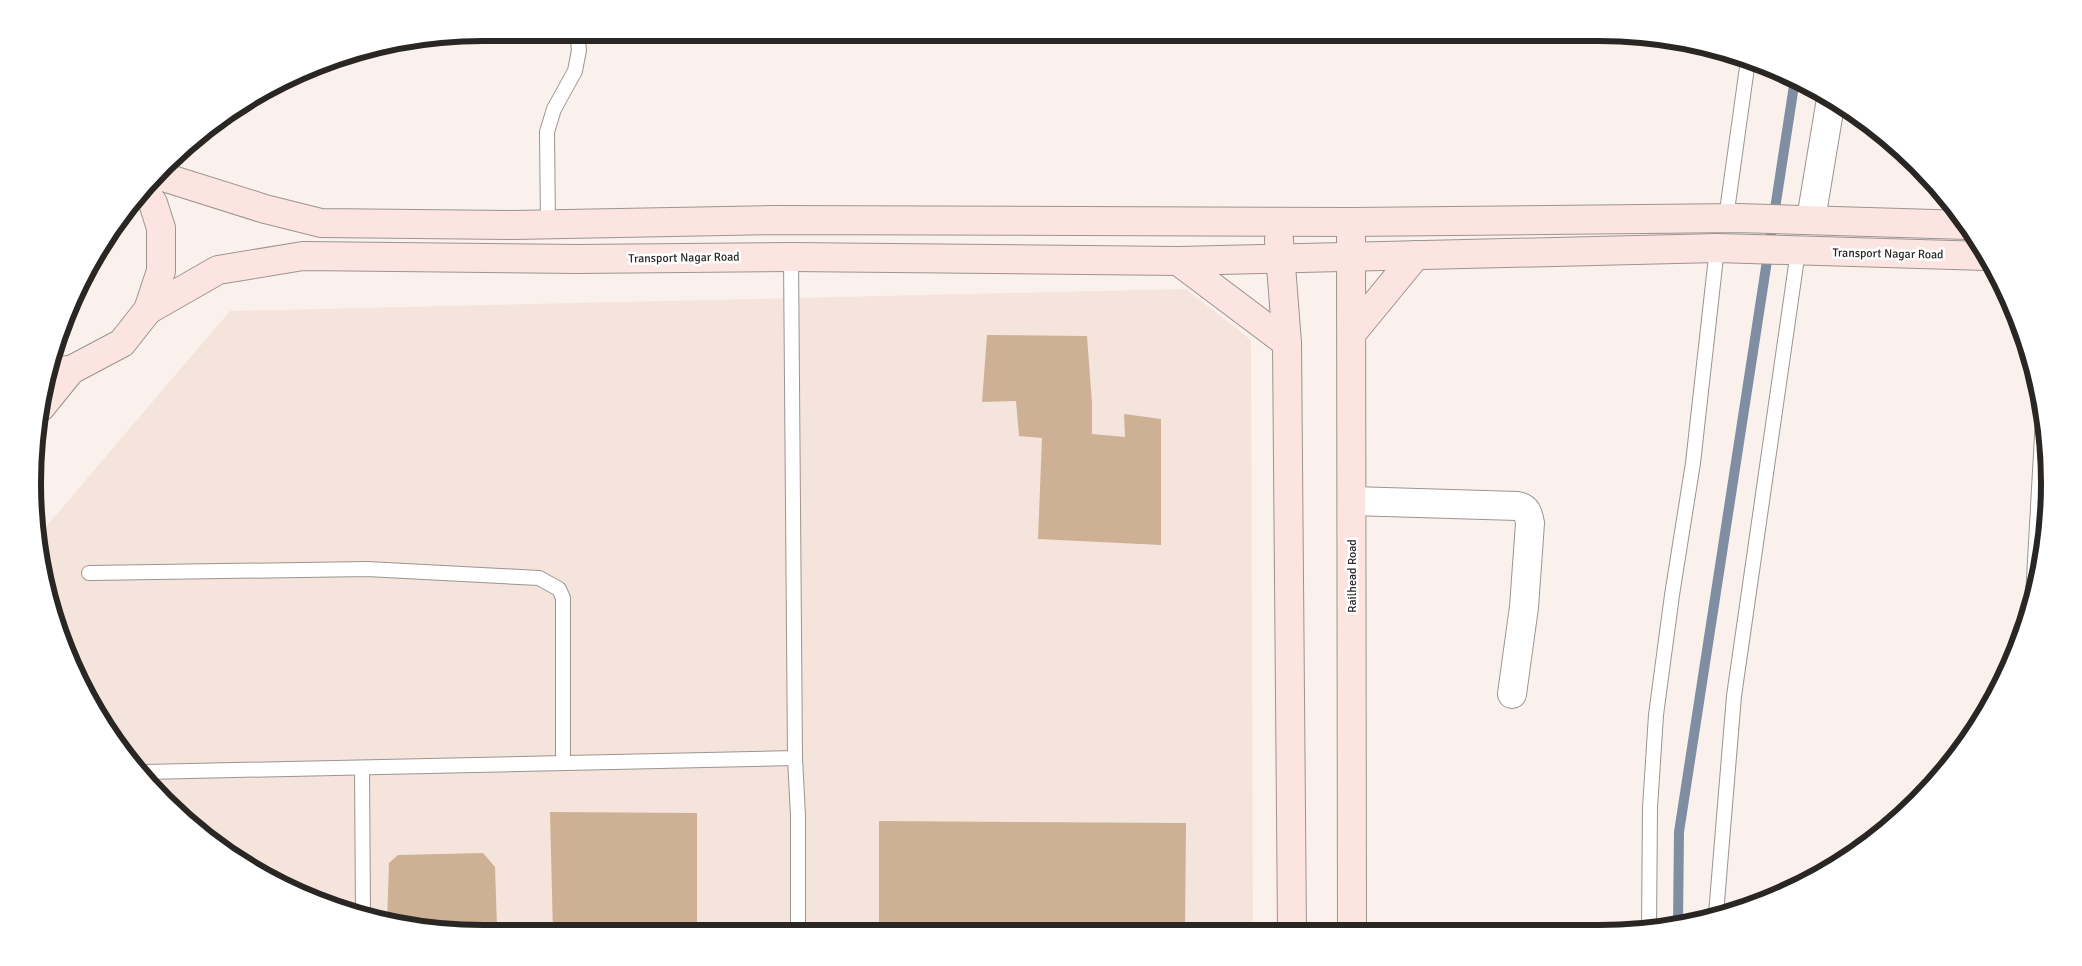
<svg xmlns="http://www.w3.org/2000/svg" width="2082" height="966" font-family="Signika,sans-serif">
<rect width="100%" height="100%" fill="#faf1ec"/>
<polygon fill="#f5e4dc" points="1186,289 1251,340 1253,931 483,933 395,925 311,899 186,822 93,708 57,628 36,542 38,536 230,311"/>
<g fill="none" stroke-linecap="round" stroke-linejoin="round">
<polyline stroke="#808ea4" stroke-width="10" points="1678,924 1679,832 1795,79"/>
</g>
<g fill="#ceb094">
<polygon points="987,335 1087,336 1092,403 1092,434 1125,437 1124,414 1161,419 1161,545 1038,539 1042,438 1019,436 1016,401 982,402"/>
<polygon points="550,812 697,813 697,933 553,933"/>
<polygon points="879,821 1186,823 1185,931 879,932"/>
<polygon points="483,853 495,867 497,927 447,930 387,922 389,863 398,855"/>
</g>
<g fill="none" stroke-linecap="round" stroke-linejoin="round">
<defs>
<g id="service">
<polyline points="1726,218 1748,60"/>
<polyline points="548,225 547,132 554,109 575,71 579,50 577,33"/>
<polyline points="89,573 367,569 539,578 559,589 563,598 563,763"/>
<polyline points="2033,597 2043,417"/>
<polyline points="795,758 798,816 798,932"/>
<polyline points="362,768 363,915"/>
<polyline points="145,772 795,758 791,257"/>
<polyline points="1716,914 1734,696 1798,251"/>
<polyline points="1649,930 1650,808 1656,715 1672,595 1693,463 1717,248"/>
</g>
<g id="minor">
<polyline points="1811,219 1831,99"/>
<path d="M1352 501 1517 506C1527 508 1528 513 1530 523L1524 607 1512 694"/>
</g>
<g id="secondary">
<polyline points="160,176 265,209 321,223 513,225 772,220 1351,222 1737,218 1967,225"/>
<polyline points="1351,238 1352,931"/>
<polyline points="1279,240 1287,343 1292,931"/>
<polyline points="1178,261 1287,343"/>
<polyline points="148,310 218,270 303,256 577,259 791,257 1178,261 1717,248 1986,256"/>
<polyline points="1352,333 1416,255"/>
<polyline points="50,371 71,370 122,343 148,310 161,271 161,228 153,203 146,193"/>
<polyline points="41,407 71,370"/>
</g>
</defs>
<use href="#service" stroke="#9c9490" stroke-width="16"/>
<use href="#minor" stroke="#9c9490" stroke-width="30"/>
<use href="#secondary" stroke="#9c9490" stroke-width="30"/>
<use href="#service" stroke="#fff" stroke-width="14"/>
<use href="#minor" stroke="#fff" stroke-width="28"/>
<use href="#secondary" stroke="#fce4e0" stroke-width="28"/>
</g>
<g text-anchor="middle" dominant-baseline="central" stroke-width="5" stroke-linejoin="round" paint-order="stroke">
<g font-size="12" fill="#292624" stroke="#fff">
<text transform="translate(1888 254) rotate(1)">Transport Nagar Road</text>
<text transform="translate(684 258) rotate(-1)">Transport Nagar Road</text>
<text transform="translate(1352 576) rotate(-90)">Railhead Road</text>
</g>
</g>
<path d="M0 0H2082V966H0ZM483 41H1599A442 442 0 0 1 2041 483V483A442 442 0 0 1 1599 925H483A442 442 0 0 1 41 483V483A442 442 0 0 1 483 41Z" fill="#fff" fill-rule="evenodd"/>
<path fill="none" stroke="#292624" stroke-width="6" d="M483 41H1599A442 442 0 0 1 2041 483V483A442 442 0 0 1 1599 925H483A442 442 0 0 1 41 483V483A442 442 0 0 1 483 41Z"/>
</svg>
